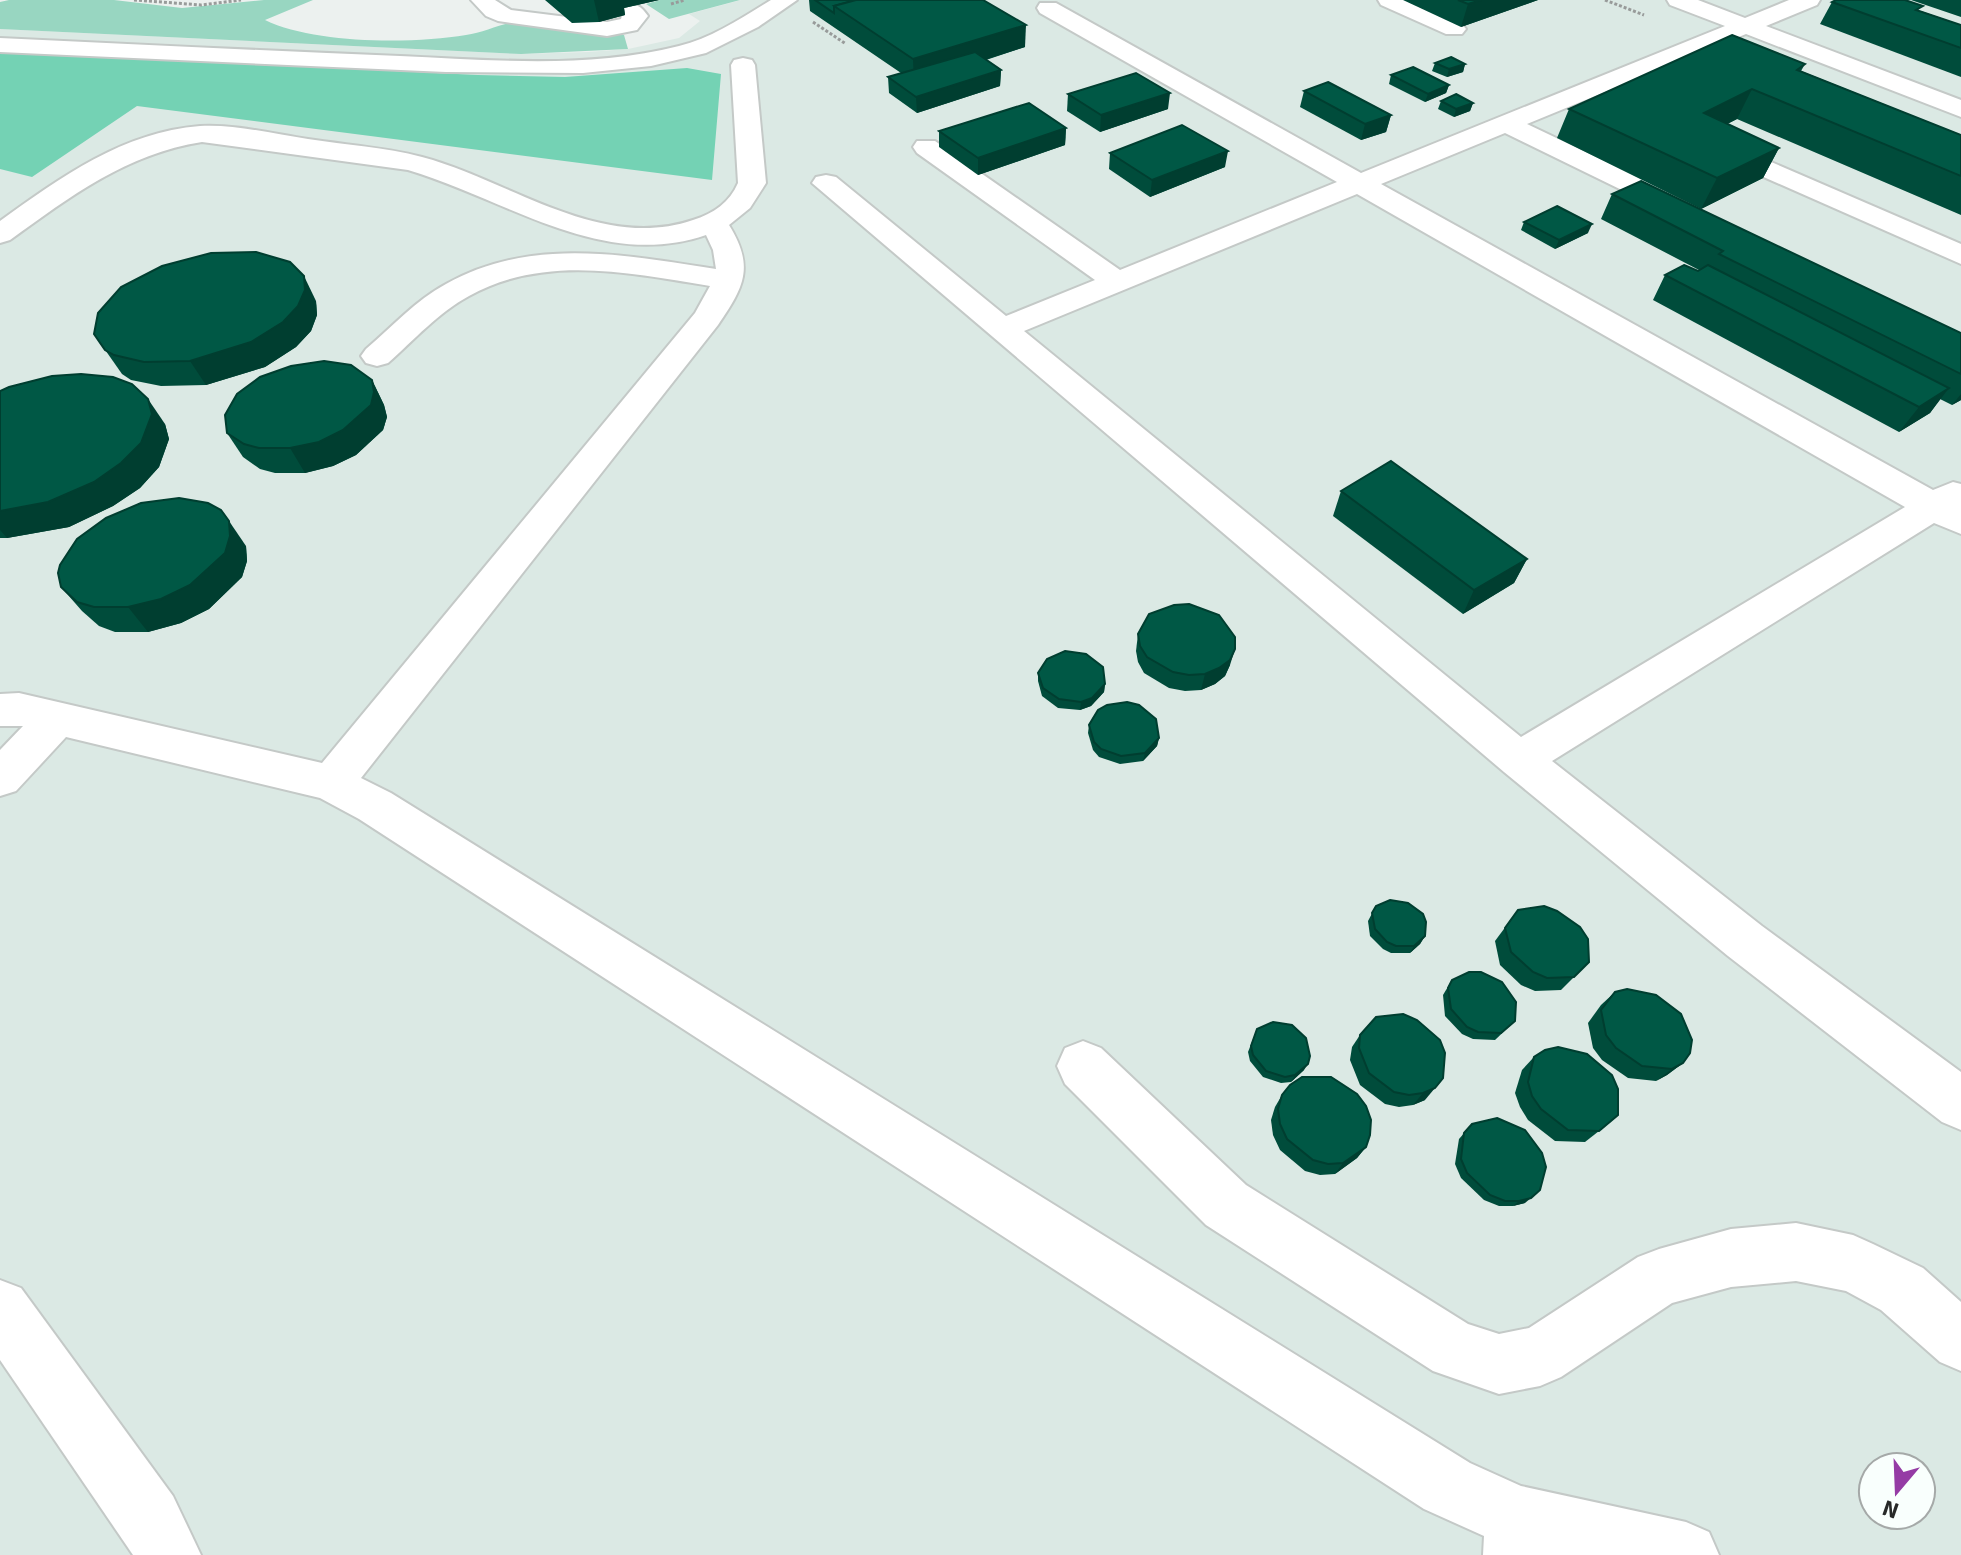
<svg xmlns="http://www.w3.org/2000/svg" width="1961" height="1555" font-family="Signika,sans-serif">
<rect width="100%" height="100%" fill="#ecf1ef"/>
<path fill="#dbe9e4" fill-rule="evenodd" d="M741 0H1961V1555H0V29L521 54 588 52 628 49 679 38 700 21 689 14ZM1873 1467H1921V1515H1873Z"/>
<g fill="#98d6c1">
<path d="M9 0H114L182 8 264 0H313L265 20C314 44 412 44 466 35 484 33 503 22 520 22 554 22 590 31 624 35L628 49 521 54 0 29V2Z"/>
<polygon points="660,0 740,0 669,19 646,4"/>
</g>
<polygon fill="#74d2b4" points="0,52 478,75 565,77 687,68 721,74 712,180 137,106 32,177 0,169"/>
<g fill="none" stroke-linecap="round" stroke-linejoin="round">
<defs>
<g id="minor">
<path d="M471 0H495L511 10 607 22 621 19 625 6C637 3 641 6 648 16L637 30 607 36 498 21 486 16Z"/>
<path d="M771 0H797L758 27 706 53 651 66 583 73 446 72 0 52V38C133 44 267 51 400 56 492 60 589 69 679 46 712 38 742 18 771 0Z"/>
<polygon points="1378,0 1408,0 1462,24 1466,29 1462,34 1446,34 1381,5"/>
<path d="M1667 0H1698L1745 18 1789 0H1820L1817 5 1766 26 1961 100V117L1746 34 1527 124 1697 205 1701 211 1697 217 1687 219 1677 217 1505 133 1381 184 1933 490 1953 482 1961 484V534L1934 523 1552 761 1762 926 1961 1072V1130L1942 1122 1728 956 1504 772 812 183 816 177 826 175 836 177 1006 316 1095 280 917 153 913 147 917 141H935L1120 270 1337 182 1040 13 1037 8 1040 3H1056L1361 173 1725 26 1670 5ZM1357 194 1905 507 1521 737 1024 331Z"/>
<path d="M743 58 752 60 755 65 766 183 750 208 729 225C755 267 744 287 718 325L361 778 391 793 1470 1463 1521 1486 1686 1522 1709 1532 1719 1555H1483L1484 1536 1424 1509 359 819 320 798 66 737 16 791 0 796V750L23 726H0V694L19 693 322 763 695 313 710 286C630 273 544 254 469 296 439 312 414 340 388 363L377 366 366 363 361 356 366 349C392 327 416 300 446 284 531 236 626 255 716 269L713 250 706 235C602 271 506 199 408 170L202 142C126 154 71 196 10 240L0 243V221C61 177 123 132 200 126 235 124 274 134 308 139 346 145 385 147 422 157 509 180 600 252 693 220 713 214 730 202 738 183L731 65 734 60Z"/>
<polygon points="1734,146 1961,244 1961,264 1725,160 1721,154 1725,148"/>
<polygon points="1083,1041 1101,1048 1246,1185 1468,1324 1499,1334 1529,1328 1638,1257 1659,1249 1731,1229 1796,1223 1853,1235 1873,1244 1923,1268 1961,1302 1961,1371 1940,1362 1881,1310 1846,1291 1796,1281 1731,1287 1672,1303 1561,1377 1540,1386 1499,1394 1433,1371 1206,1225 1065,1084 1057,1066 1065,1048"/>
<polygon points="0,1280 21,1288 173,1496 201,1555 133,1555 0,1360"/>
</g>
</defs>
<use href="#minor" stroke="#c4c9c7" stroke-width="4"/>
<g stroke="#989b9a" stroke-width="3" stroke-dasharray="3 2" stroke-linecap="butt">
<polyline points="134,0 201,5 241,0"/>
<polyline points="1605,0 1644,15"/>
<polyline points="671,4 685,0"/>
<polyline points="813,22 846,44"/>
</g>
<use href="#minor" fill="#fff" fill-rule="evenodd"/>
</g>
<g fill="#004c3b">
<polygon points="545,0 659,0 624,8 625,15 599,22 572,23"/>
<polygon points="809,0 983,0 1025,47 986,60 1001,70 1000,86 917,113 889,93 888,77 901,73 810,11"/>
<polygon points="1403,0 1538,0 1461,27"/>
<polygon points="1911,0 1961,0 1961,17"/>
<polygon points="1832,2 1921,11 1961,25 1961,77 1820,24"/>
<polygon points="1435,63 1465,64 1463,72 1447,77 1432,71"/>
<polygon points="1805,64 1801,71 1961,135 1961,215 1737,119 1727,124 1779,148 1763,178 1701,209 1557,138 1569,109"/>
<polygon points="1391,75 1449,85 1446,93 1425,102 1389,84"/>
<polygon points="1304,91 1391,115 1386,132 1361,140 1300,107"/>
<polygon points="1068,94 1168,109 1100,132 1067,111"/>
<polygon points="1441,101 1473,103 1470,111 1454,117 1438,109"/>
<polygon points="1066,128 1065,145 978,175 939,147 939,131"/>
<polygon points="1110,153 1225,167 1150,197 1109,169"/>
<polygon points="1612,194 1961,333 1961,400 1952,405 1940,399 1930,413 1899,432 1653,300 1665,275 1699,270 1601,219"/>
<polygon points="1524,222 1588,233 1555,249 1521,230"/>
<polygon points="316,301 317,315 311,331 296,347 265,367 206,385 161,386 131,380 122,374 94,334"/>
<polygon points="372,380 384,405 387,417 383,430 356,455 333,466 305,473 275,473 260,469 243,457 227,433"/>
<polygon points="0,391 165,424 169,439 159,467 140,488 113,506 69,527 7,538 0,538"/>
<polygon points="1341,491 1527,559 1514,583 1463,614 1333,516"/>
<polygon points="246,546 247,561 242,577 209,609 181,623 148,632 115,632 99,626 82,611 61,587"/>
<polygon points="1138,634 1230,665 1225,676 1215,684 1201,690 1185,691 1169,688 1144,673 1138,662 1136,651"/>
<polygon points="1038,673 1105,684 1104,692 1091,706 1080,710 1058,708 1042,696 1038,681"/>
<polygon points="1089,725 1159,738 1157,746 1143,761 1120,764 1099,757 1093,750 1088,733"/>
<polygon points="1376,906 1425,936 1420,944 1410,953 1391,953 1383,949 1370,936 1368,921"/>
<polygon points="1518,910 1589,962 1561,990 1535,991 1521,985 1500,965 1495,941"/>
<polygon points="1452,980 1515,1021 1495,1040 1473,1039 1462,1034 1445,1016 1443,995"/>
<polygon points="1615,992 1683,1063 1667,1075 1656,1081 1628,1078 1602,1060 1593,1048 1588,1023 1601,1005"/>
<polygon points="1403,1014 1425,1100 1413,1105 1399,1107 1385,1104 1360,1085 1350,1060 1352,1047 1360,1035"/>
<polygon points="1257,1029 1304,1070 1291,1082 1281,1083 1263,1077 1250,1061 1248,1052"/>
<polygon points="1534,1057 1599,1131 1585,1142 1555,1141 1528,1120 1520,1107 1515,1093 1522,1070"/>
<polygon points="1282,1095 1366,1147 1357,1158 1335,1174 1320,1175 1305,1171 1280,1150 1273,1135 1271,1120 1275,1107"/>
<polygon points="1472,1124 1525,1203 1513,1206 1499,1206 1484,1200 1461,1178 1455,1164 1459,1139"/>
</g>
<g fill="#003e30">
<polygon points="594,0 659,0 624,8 625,15 599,22"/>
<polygon points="1481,0 1538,0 1461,27 1468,4"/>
<polygon points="1026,25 1025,47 914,82 913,59"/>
<polygon points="1465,64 1463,72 1447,77 1449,69"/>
<polygon points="1001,70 1000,86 917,113 916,97"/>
<polygon points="1449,85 1446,93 1425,102 1428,94"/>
<polygon points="1752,89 1737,119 1690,143 1704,113"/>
<polygon points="1170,93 1168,109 1100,132 1101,115"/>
<polygon points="1473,103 1470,111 1454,117 1456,109"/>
<polygon points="1391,115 1386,132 1361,140 1365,124"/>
<polygon points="1066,128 1065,145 978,175 978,158"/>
<polygon points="1779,148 1763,178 1701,209 1717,178"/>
<polygon points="1228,151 1225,167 1150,197 1152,180"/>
<polygon points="1592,224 1588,233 1555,249 1559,240"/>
<polygon points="304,276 316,301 317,315 311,331 296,347 265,367 206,385 190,361"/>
<polygon points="372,380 384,405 387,417 383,430 356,455 333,466 305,473 290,448"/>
<polygon points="1949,388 1930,413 1899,432 1919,407"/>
<polygon points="1961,394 1961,400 1952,405"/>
<polygon points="148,399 165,424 169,439 159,467 140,488 113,506 69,527 7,538 0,530 0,511"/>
<polygon points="229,521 246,546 247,561 242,577 209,609 181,623 148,632 128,607"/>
<polygon points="1527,559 1514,583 1463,614 1474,590"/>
<polygon points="1235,649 1230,665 1225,676 1215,684 1201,690 1205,674"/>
<polygon points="1105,684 1104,692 1091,706 1080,710 1081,702"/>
<polygon points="1159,738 1157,746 1143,761 1145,753"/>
<polygon points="1425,936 1420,944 1410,953 1414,946"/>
<polygon points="1683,1063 1667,1075 1656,1081 1672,1069"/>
<polygon points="1308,1064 1304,1070 1291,1082 1295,1075"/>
<polygon points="1435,1088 1425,1100 1413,1105 1423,1093"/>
<polygon points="1366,1147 1357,1158 1335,1174 1343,1163"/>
<polygon points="1531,1198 1525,1203 1513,1206 1519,1201"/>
</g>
<g fill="#005845" stroke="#003e30" stroke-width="2">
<polygon points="815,0 856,0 834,6 834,13"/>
<polygon points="856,0 983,0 1026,25 913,59 834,6"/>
<polygon points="1458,0 1481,0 1468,4"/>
<polygon points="1836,0 1905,0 1923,6 1916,10 1961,25 1961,48 1832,2"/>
<polygon points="1732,35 1805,64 1797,70 1961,135 1961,176 1752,89 1704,113 1779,148 1717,178 1569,109"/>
<polygon points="975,52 1001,70 916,97 888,77"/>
<polygon points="1451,57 1465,64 1449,69 1435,63"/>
<polygon points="1413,67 1449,85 1428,94 1391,75"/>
<polygon points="1136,73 1170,93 1101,115 1068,94"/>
<polygon points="1328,82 1391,115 1365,124 1304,91"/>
<polygon points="1456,94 1473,103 1456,109 1441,101"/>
<polygon points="1029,103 1066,128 978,158 939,131"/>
<polygon points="1182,125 1228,151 1152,180 1110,153"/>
<polygon points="1641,181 1961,333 1961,374 1719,254 1723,251 1612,194"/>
<polygon points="1557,206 1592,224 1559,240 1524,222"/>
<polygon points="256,252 290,262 304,276 305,290 298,306 283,322 251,342 190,361 144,362 114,355 105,350 94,334 98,313 121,287 162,266 211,253"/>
<polygon points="1684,265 1698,271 1708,265 1949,388 1919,407 1665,275"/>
<polygon points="324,361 351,365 372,380 374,392 371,405 343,430 319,442 290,448 259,448 244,444 227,433 225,415 237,394 260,377 291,366"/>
<polygon points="81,374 113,377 132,384 148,399 152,414 141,443 121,463 94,482 48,502 0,511 0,391 9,387 52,376"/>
<polygon points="1391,461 1527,559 1474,590 1341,491"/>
<polygon points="179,498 208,503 221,510 229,521 230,536 225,553 190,585 161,599 128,607 94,607 77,602 61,587 58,573 60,565 77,539 106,518 141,503"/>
<polygon points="1189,604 1219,615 1235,637 1235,649 1230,660 1219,668 1205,674 1189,675 1173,672 1147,657 1140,646 1138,634 1149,614 1174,605"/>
<polygon points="1065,651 1086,654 1103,667 1105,684 1092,698 1081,702 1059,699 1043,688 1038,673 1047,659"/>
<polygon points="1127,702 1139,705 1156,719 1159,738 1145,753 1121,756 1101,749 1094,742 1089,725 1098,710 1107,705"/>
<polygon points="1390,900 1408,903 1423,914 1426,922 1425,936 1414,946 1396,946 1387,942 1375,929 1372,913 1376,906"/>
<polygon points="1544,906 1557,911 1580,927 1588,939 1589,962 1574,977 1547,978 1533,972 1511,952 1505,928 1518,910"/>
<polygon points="1469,972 1481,972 1502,982 1516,1002 1515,1021 1501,1033 1478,1032 1467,1027 1451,1009 1448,988 1452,980"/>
<polygon points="1627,989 1656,995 1681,1014 1692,1040 1690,1053 1683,1063 1672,1069 1642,1066 1616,1048 1606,1035 1601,1010 1615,992"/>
<polygon points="1403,1014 1417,1020 1440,1040 1445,1053 1443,1078 1435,1088 1423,1093 1409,1095 1394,1092 1369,1073 1359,1048 1360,1035 1376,1017"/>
<polygon points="1273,1022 1292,1025 1306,1038 1310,1056 1308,1064 1295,1075 1285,1077 1266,1071 1253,1055 1251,1046 1257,1029"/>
<polygon points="1558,1047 1587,1054 1612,1075 1618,1089 1618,1115 1599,1131 1568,1130 1541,1109 1532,1096 1528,1082 1534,1057 1545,1050"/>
<polygon points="1302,1077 1331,1077 1357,1094 1366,1106 1371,1120 1370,1135 1366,1147 1343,1163 1328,1164 1313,1160 1287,1139 1280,1124 1278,1109 1282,1095 1290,1085"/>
<polygon points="1497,1118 1525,1130 1542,1153 1546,1167 1540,1190 1531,1198 1519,1201 1505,1201 1490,1195 1467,1173 1461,1159 1464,1133 1472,1124"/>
</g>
<g transform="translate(1897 1491) rotate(199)"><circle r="38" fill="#f9fffd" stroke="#a5a9a8" stroke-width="2"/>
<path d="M0-6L14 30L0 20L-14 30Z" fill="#953ba5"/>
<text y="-12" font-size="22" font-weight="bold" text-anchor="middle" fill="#272928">N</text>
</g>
</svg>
